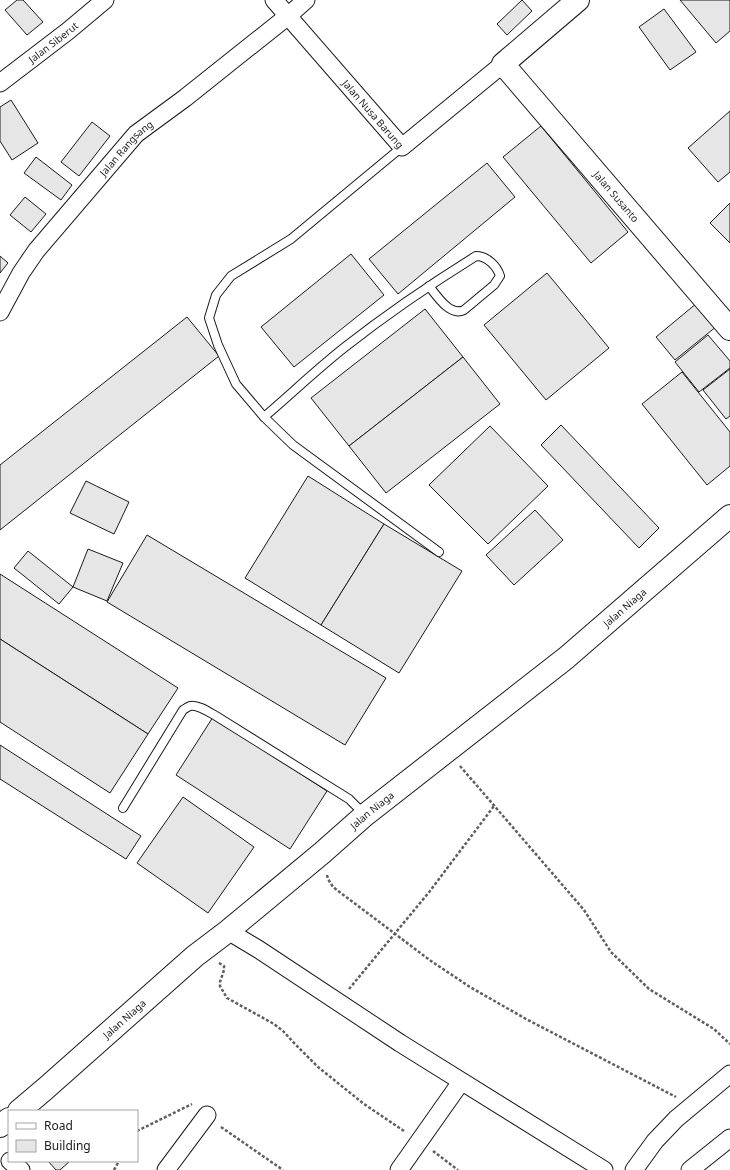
<svg xmlns="http://www.w3.org/2000/svg" width="730" height="1170" font-family="'Noto Sans',sans-serif">
<rect width="100%" height="100%" fill="#fff"/>
<g fill="#e6e6e6" stroke="#1a1a1a">
<polygon points="17,0 23,0 43,22 27,35 5,10"/>
<polygon points="522,0 532,11 507,35 497,24"/>
<polygon points="680,0 730,0 730,31 716,43"/>
<polygon points="664,9 696,52 670,70 639,27"/>
<polygon points="11,100 38,143 12,160 0,141 0,107"/>
<polygon points="730,111 730,172 718,182 688,148"/>
<polygon points="92,122 110,136 79,176 61,162"/>
<polygon points="541,126 628,232 591,263 503,157"/>
<polygon points="36,157 72,185 61,200 24,173"/>
<polygon points="487,163 515,197 398,294 369,259"/>
<polygon points="25,197 46,214 31,232 10,215"/>
<polygon points="730,203 730,243 710,223"/>
<polygon points="351,254 384,295 294,367 261,327"/>
<polygon points="0,256 8,263 0,273"/>
<polygon points="547,273 609,348 546,400 484,325"/>
<polygon points="697,303 717,326 675,360 656,337"/>
<polygon points="425,309 463,357 349,446 311,398"/>
<polygon points="187,317 219,356 0,530 0,465"/>
<polygon points="708,335 730,361 730,368 699,392 675,362"/>
<polygon points="463,357 500,404 386,493 349,446"/>
<polygon points="730,369 730,416 726,419 703,390"/>
<polygon points="682,372 730,432 730,466 707,485 642,404"/>
<polygon points="561,425 659,528 639,548 541,445"/>
<polygon points="490,426 548,486 488,544 429,485"/>
<polygon points="308,476 384,524 321,625 245,578"/>
<polygon points="86,481 129,502 114,534 70,513"/>
<polygon points="535,510 563,540 514,585 486,555"/>
<polygon points="384,524 462,571 399,673 321,625"/>
<polygon points="147,535 386,678 345,745 107,602"/>
<polygon points="88,549 123,563 107,601 73,587"/>
<polygon points="28,551 73,587 59,604 14,568"/>
<polygon points="0,574 178,688 148,734 0,639"/>
<polygon points="0,639 148,734 110,793 0,722"/>
<polygon points="213,717 327,791 290,849 176,775"/>
<polygon points="0,745 141,836 126,859 0,779"/>
<polygon points="183,797 254,847 208,913 137,863"/>
<polygon points="48,1161 70,1161 60,1170 56,1170"/>
</g>
<g fill="none" stroke-linecap="round" stroke-linejoin="round">
<defs>
<g id="lane">
<polyline points="402,147 291,239 231,276 216,295 209,318 218,345 236,384 264,417 293,445 439,552"/>
<path d="M264 417C291 394 317 369 345 347 387 314 431 284 476 256 487 256 497 266 500 276L494 285 464 310C450 317 437 296 429 286"/>
<path d="M123 808 183 710C185 709 187 707 190 706 197 704 209 712 216 716L349 799 364 814"/>
</g>
<g id="street">
<path id="s1" d="M274 0 402 147 503 64"/>
<path id="s2" d="M0 83 68 31 105 0"/>
<path id="s3" d="M0 312 21 273 36 251 136 134 185 98 288 16 306 0"/>
<polyline points="228,931 258,949 400,1043 604,1170"/>
<polyline points="10,1161 21,1170"/>
<polyline points="166,1170 207,1115"/>
<polyline points="399,1170 461,1082"/>
<polyline points="634,1170 655,1141 676,1119 730,1074"/>
<polyline points="690,1170 730,1138"/>
</g>
<g id="secondary">
<path id="s4" d="M578 0 503 64 730 329"/>
<path id="s5" d="M19 1111 45 1089 195 956 228 931 322 853 365 815 566 658 730 516"/>
<polyline points="0,1126 9,1119"/>
</g>
</defs>
<use href="#lane" stroke="#1a1a1a" stroke-width="10"/>
<use href="#street" stroke="#1a1a1a" stroke-width="19"/>
<use href="#secondary" stroke="#1a1a1a" stroke-width="24"/>
<g stroke="#5f5f5f" stroke-width="2.5" stroke-dasharray="3 2" stroke-linecap="butt">
<polyline points="460,766 584,910 611,952 649,989 714,1029 730,1044"/>
<polyline points="327,875 328,879 333,887 431,961 470,987 526,1019 676,1097"/>
<polyline points="219,963 224,966 224,970 220,982 220,986 227,998 274,1024 283,1031 295,1044 318,1067 364,1104 404,1131"/>
<polyline points="349,989 430,891 494,806"/>
<polyline points="221,1127 283,1170"/>
<polyline points="137,1131 192,1104"/>
<polyline points="433,1151 458,1170"/>
<polyline points="114,1170 119,1161"/>
</g>
<use href="#lane" stroke="#fff" stroke-width="8"/>
<use href="#street" stroke="#fff" stroke-width="17"/>
<use href="#secondary" stroke="#fff" stroke-width="22"/>
</g>
<g text-anchor="middle" dominant-baseline="central" stroke-width="3" stroke-linejoin="round" paint-order="stroke">
<g font-size="10" fill="#1a1a1a" stroke="#fff">
<text stroke="none"><textPath href="#s2" startOffset="67">Jalan Siberut</textPath></text>
<text stroke="none"><textPath href="#s1" startOffset="151">Jalan Nusa Barung</textPath></text>
<text stroke="none"><textPath href="#s3" startOffset="208">Jalan Rangsang</textPath></text>
<text stroke="none"><textPath href="#s4" startOffset="273">Jalan Susanto</textPath></text>
<text stroke="none"><textPath href="#s5" startOffset="788">Jalan Niaga</textPath></text>
<text stroke="none"><textPath href="#s5" startOffset="464">Jalan Niaga</textPath></text>
<text stroke="none"><textPath href="#s5" startOffset="140">Jalan Niaga</textPath></text>
</g>
</g>
<rect x="8" y="1110" width="130" height="52" fill="#ffffff" stroke="#a3a3a3"/>
<rect x="16" y="1123" width="20" height="6" fill="#ffffff" stroke="#a3a3a3"/>
<text x="44" y="1130" font-size="12" fill="#1a1a1a">Road</text>
<rect x="16" y="1140" width="20" height="12" fill="#e6e6e6" stroke="#a3a3a3"/>
<text x="44" y="1150" font-size="12" fill="#1a1a1a">Building</text>
</svg>
